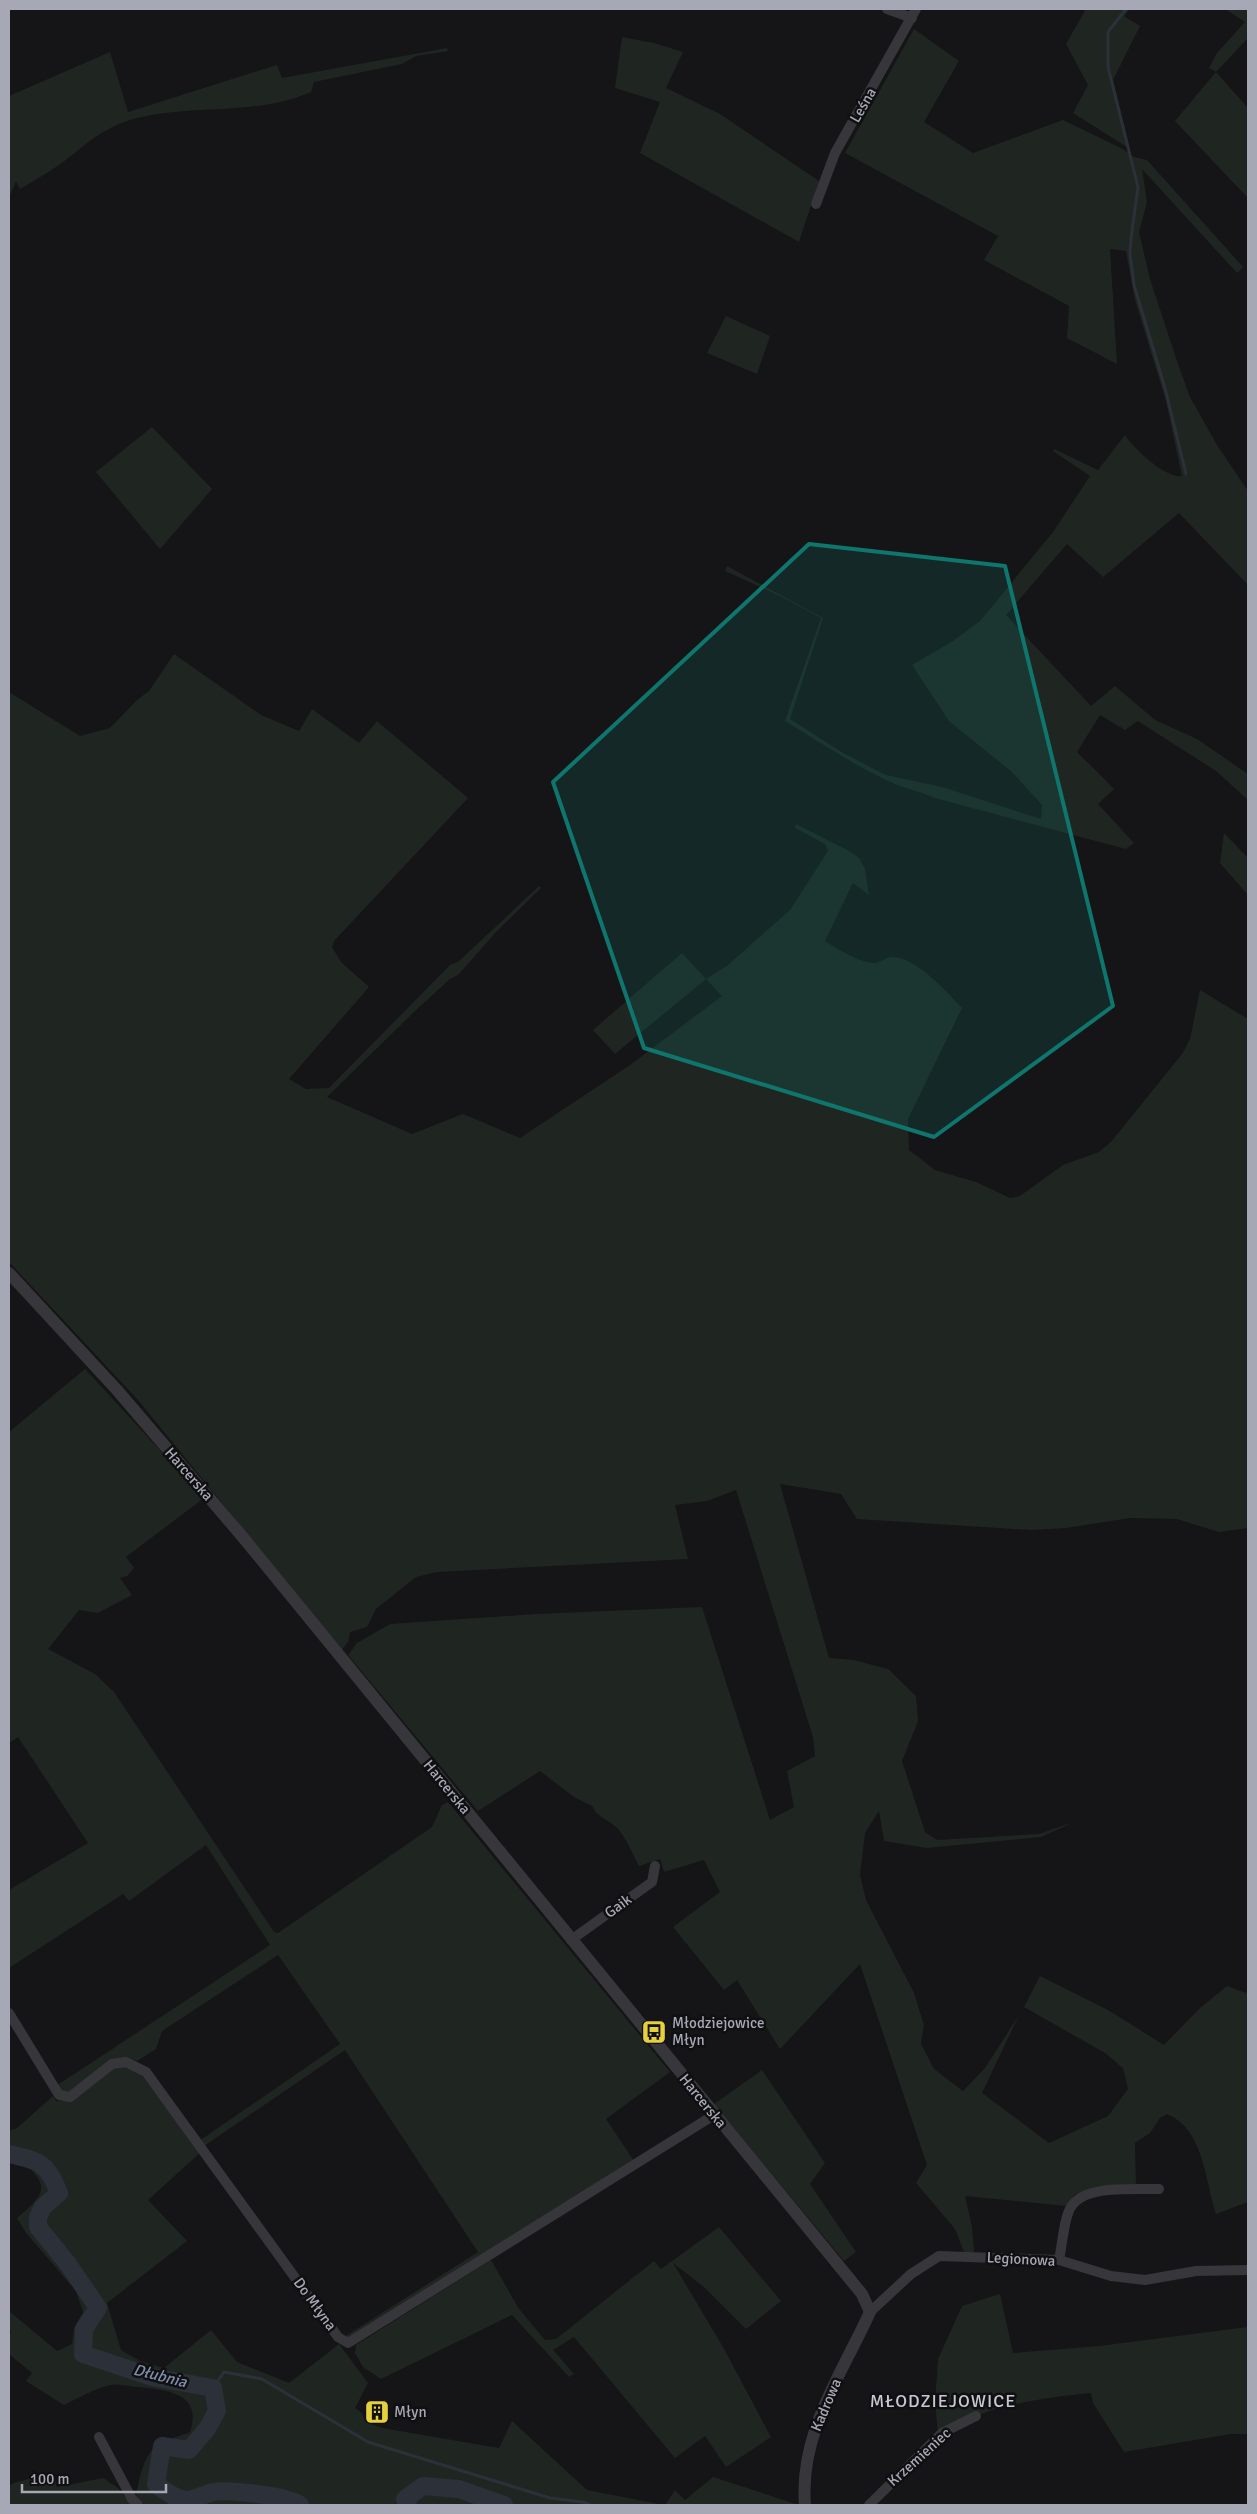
<svg xmlns="http://www.w3.org/2000/svg" width="1257" height="2514" font-family="Signika,sans-serif">
<rect width="100%" height="100%" fill="#151416"/>
<g fill="#1f2621">
<polygon points="1086,9 1130,9 1124,16 1140,26 1113,80 1130,149 1073,113 1088,85 1066,44"/>
<polygon points="1225,9 1248,9 1248,38 1216,72 1248,108 1248,198 1175,121 1216,72 1209,68 1217,53 1245,22"/>
<path d="M914 29 959 61 924 122 973 153 1063 120 1123 149 1134 157 1147 160 1243 267 1237 273 1142 169 1147 202 1139 232 1150 279 1178 364 1190 397 1217 445 1248 491V585L1179 513 1103 577 1067 544 1006 615 1091 706 1115 686 1155 720 1197 739 1248 774 1247 799 1216 771 1138 721 1125 730 1100 715 1077 752 1114 789 1098 804 1134 843 1126 849 935 798C922 792 908 789 895 784 856 767 821 743 785 721L821 618 780 596 725 571 727 566 823 618 790 719 843 753 886 775 942 787 1041 819 1042 805 1012 772 949 721 912 665 953 641 980 621 1053 532 1090 476 1053 451 1054 449 1098 470 1125 435C1133 448 1166 479 1182 476L1166 401 1135 300 1126 251 1110 249 1117 364 1067 338 1069 306 984 260 998 236 845 153Z"/>
<polygon points="622,37 654,43 683,52 666,88 720,114 819,181 799,242 640,153 660,102 615,88"/>
<path d="M447 48 448 51 416 56 402 64 314 82 311 92C254 117 189 103 130 120 95 131 82 150 53 169 43 176 31 182 20 189L16 181 9 198V96L110 52 128 112 277 65 282 78Z"/>
<polygon points="726,316 770,336 757,374 707,353"/>
<polygon points="152,427 212,489 160,549 96,472"/>
<path d="M174 654 261 715 299 731 312 709 359 743 377 721 468 798 334 941 332 947 341 962 369 987 289 1079 306 1089 329 1088 450 965 459 961 539 886 541 888 497 931 458 975 450 979 416 1010 327 1097 412 1134 463 1114 520 1138 630 1065 722 996 706 979 615 1054 593 1030 682 953 706 979 728 965 790 910 828 851 825 844 795 828 796 824 851 852 859 858 865 869 869 895 853 883 825 941C839 949 857 962 874 963 880 963 886 957 892 957 916 957 947 992 962 1008L908 1119 909 1150 935 1170 976 1182 1010 1198 1020 1196 1063 1165 1099 1152 1111 1142 1182 1054 1190 1039 1200 990 1248 1019V1528L1219 1532 1177 1519 1130 1518 1066 1528 1031 1530 857 1519 841 1494 780 1484 829 1658 854 1660 888 1669 916 1696 918 1721 902 1761 925 1832 937 1840 1039 1834 1074 1822 1041 1837 927 1848 884 1841 879 1811 865 1833 860 1875 866 1900 914 1993 924 2025 921 2044 934 2069 963 2091 985 2068 1019 2015 982 2093 1049 2143 1108 2116 1128 2089 1123 2068 1105 2053 1024 2007 1040 1976 1108 2010 1164 2045 1200 2008 1227 1986 1246 1993 1248 1989V2202L1216 2214C1205 2181 1204 2129 1167 2114L1160 2118 1150 2133 1135 2143 1136 2186 1089 2190 1074 2195 1067 2206 965 2196 972 2227 974 2252H964L955 2229 916 2183 927 2165 860 1964 780 2049 737 1980 724 1990 673 1927 720 1892 704 1860 664 1872 660 1859 639 1866C633 1855 627 1840 619 1830 611 1820 598 1819 592 1806L574 1797 540 1771 478 1811 348 1655 357 1643 390 1624 536 1614 702 1607 770 1820 794 1807 787 1771 815 1756 813 1737 736 1490 707 1501 675 1505 688 1559 437 1572 416 1577 376 1609 367 1627 350 1632 348 1642 342 1650 138 1400 9 1262V692L80 736 110 728 137 700 149 691Z"/>
<polygon points="1224,833 1248,858 1248,895 1220,863"/>
<polygon points="85,1369 204,1498 126,1557 134,1568 127,1576 120,1578 132,1595 98,1613 79,1610 48,1649 95,1674 114,1692 274,1932 278,1933 432,1827 442,1805 448,1802 670,2072 606,2119 634,2161 353,2337 344,2337 478,2252 345,2050 204,2146 199,2141 340,2044 278,1955 162,2031 156,2049 137,2061 127,2057 112,2060 70,2094 61,2092 56,2086 270,1945 206,1845 129,1901 123,1894 9,1968 9,1890 88,1843 18,1737 9,1743 9,1432"/>
<path d="M125 2064 137 2069 200 2153 148 2200 187 2241 107 2303 121 2350 140 2361 164 2368 211 2330 237 2362 289 2383 339 2344 368 2383 355 2408 362 2413 365 2422 382 2428 499 2448 512 2421 587 2490 664 2505H145L136 2497C139 2479 143 2454 160 2443 169 2438 181 2436 190 2432 203 2393 167 2390 138 2387 130 2387 119 2383 111 2385 95 2388 79 2398 64 2405L26 2381 32 2373 9 2354V2336L11 2332 9 2329V2311L57 2351 72 2344 74 2328 83 2312 76 2291 26 2233 17 2218C42 2196 53 2188 23 2162L9 2161V2130L16 2129 53 2096 56 2101H68L115 2067Z"/>
<polygon points="762,2070 825,2163 810,2184 856,2252 844,2261 714,2104"/>
<polygon points="719,2227 781,2301 746,2329 704,2287 673,2263 723,2347 771,2437 726,2467 705,2436 675,2458 574,2337 553,2350 574,2374 569,2377 512,2315 381,2379 363,2367 355,2353 356,2345 491,2260 519,2309 545,2340 556,2339 654,2261 661,2269"/>
<path d="M1000 2294 1013 2353 1099 2346 1248 2327V2434H1231L1124 2452 1093 2403 1091 2393C1034 2399 990 2405 938 2433L935 2403 938 2359 962 2306Z"/>
<polygon points="53,2472 57,2487 103,2478 118,2488 131,2504 9,2505 9,2486 14,2483"/>
<polygon points="713,2477 799,2505 665,2505 675,2490 685,2500"/>
</g>
<g fill="none" stroke-linecap="round" stroke-linejoin="round">
<g stroke="#2b3039" stroke-width="3">
<polyline points="1126,9 1108,32 1108,67 1138,187 1131,238 1130,254 1134,285 1165,388 1186,474"/>
<polyline points="213,2388 224,2372 262,2379 368,2442 550,2498 583,2502 590,2505"/>
</g>
<g stroke="#2b3039" stroke-width="18">
<path d="M9 2154C39 2161 47 2162 59 2193L43 2207 38 2217V2227L68 2264 98 2308 84 2329 83 2354 152 2377 213 2388 217 2411 207 2429 189 2450 162 2446 156 2484C164 2490 176 2500 187 2500 195 2500 204 2494 213 2492 229 2489 287 2496 300 2505"/>
<polyline points="408,2505 405,2499 423,2486 459,2489 504,2505"/>
</g>
<g stroke="#36363b" stroke-width="10">
<polyline points="887,9 912,18"/>
<polyline points="816,204 835,153 916,9"/>
<polyline points="571,1940 652,1882 655,1866"/>
<polyline points="9,2013 59,2095 70,2097 112,2064 126,2062 146,2072 338,2337 348,2343 714,2115"/>
<path d="M1059 2260C1062 2247 1064 2217 1071 2207 1085 2184 1135 2190 1159 2189"/>
<polyline points="870,2312 911,2274 939,2256 1059,2260 1111,2276 1145,2280 1196,2271 1248,2270"/>
<polyline points="99,2437 132,2499 138,2505"/>
<polyline points="869,2505 942,2433 976,2416"/>
</g>
<path stroke="#36363b" stroke-width="12" d="M9 1273 117 1390 241 1535 862 2294 870 2312C842 2374 799 2433 805 2505"/>
</g>
<path fill="#0f766e" fill-opacity="0.2" stroke="#0f766e" stroke-width="4" stroke-linejoin="round" d="M809 544 1005 566 1113 1006 934 1137 644 1048 553 782Z"/>
<defs>
<symbol id="bus-square" viewBox="-11 -11 22 22"><rect x="-9" y="-9" width="18" height="18" rx="4" fill="#e6d03c" stroke="#100f11"/><path d="M-5-6H5V4H4V6H2V4H-2V6H-4V4H-5ZM-3.5-4V0h7V-4ZM-3.5 1.2v1.5H-2V1.2ZM2 1.2v1.5H3.5V1.2Z" fill="#111"/></symbol>
<symbol id="building-square" viewBox="-11 -11 22 22"><rect x="-9" y="-9" width="18" height="18" rx="4" fill="#e6d03c" stroke="#100f11"/><path d="M-4-6H4V6H1V3H-1V6H-4ZM-2.5-4.3h1.7v1.8h-1.7ZM.8-4.3h1.7v1.8H.8ZM-2.5-1h1.7V.8h-1.7ZM.8-1h1.7V.8H.8Z" fill="#111"/></symbol>
</defs>
<g fill-rule="evenodd">
<use href="#bus-square" x="640" y="2018" width="28" height="28"/>
<use href="#building-square" x="363" y="2398" width="28" height="28"/>
</g>
<g text-anchor="middle" dominant-baseline="central" stroke-width="5" stroke-linejoin="round" paint-order="stroke">
<g font-size="15" fill="#a7a8b5" stroke="#100f11">
<text transform="translate(863 105) rotate(-60)">Leśna</text>
<text transform="translate(189 1474) rotate(49)">Harcerska</text>
<text transform="translate(447 1787) rotate(51)">Harcerska</text>
<text transform="translate(618 1906) rotate(-36)">Gaik</text>
<text transform="translate(703 2101) rotate(51)">Harcerska</text>
<text transform="translate(1021 2259) rotate(3)">Legionowa</text>
<text transform="translate(315 2304) rotate(54)">Do Młyna</text>
<text transform="translate(826 2405) rotate(-67)">Kadrowa</text>
<text transform="translate(919 2457) rotate(-42)">Krzemieniec</text>
</g>
<g font-size="15" fill="#a7a8b5" stroke="#100f11" text-anchor="start">
<text x="672" y="2023">Młodziejowice<tspan x="672" dy="17">Młyn</tspan></text>
<text x="394" y="2412">Młyn</text>
</g>
<g font-size="16" font-style="italic" fill="#808fae" stroke="#100f11">
<text transform="translate(160 2376) rotate(14)">Dłubnia</text>
</g>
<g font-size="18" letter-spacing="1" fill="#c8c8d2" stroke="#100f11">
<text x="943" y="2401">MŁODZIEJOWICE</text>
</g>
</g>
<rect width="1257" height="2514" fill="none" stroke="#a7a8b5" stroke-width="20"/>
<path d="M22 2484v8h144v-8" fill="none" stroke="#a7a8b5" stroke-width="2.5"/>
<text x="30" y="2484" font-size="15" fill="#a7a8b5" stroke="#100f11" stroke-width="4" paint-order="stroke">100 m</text>
</svg>
